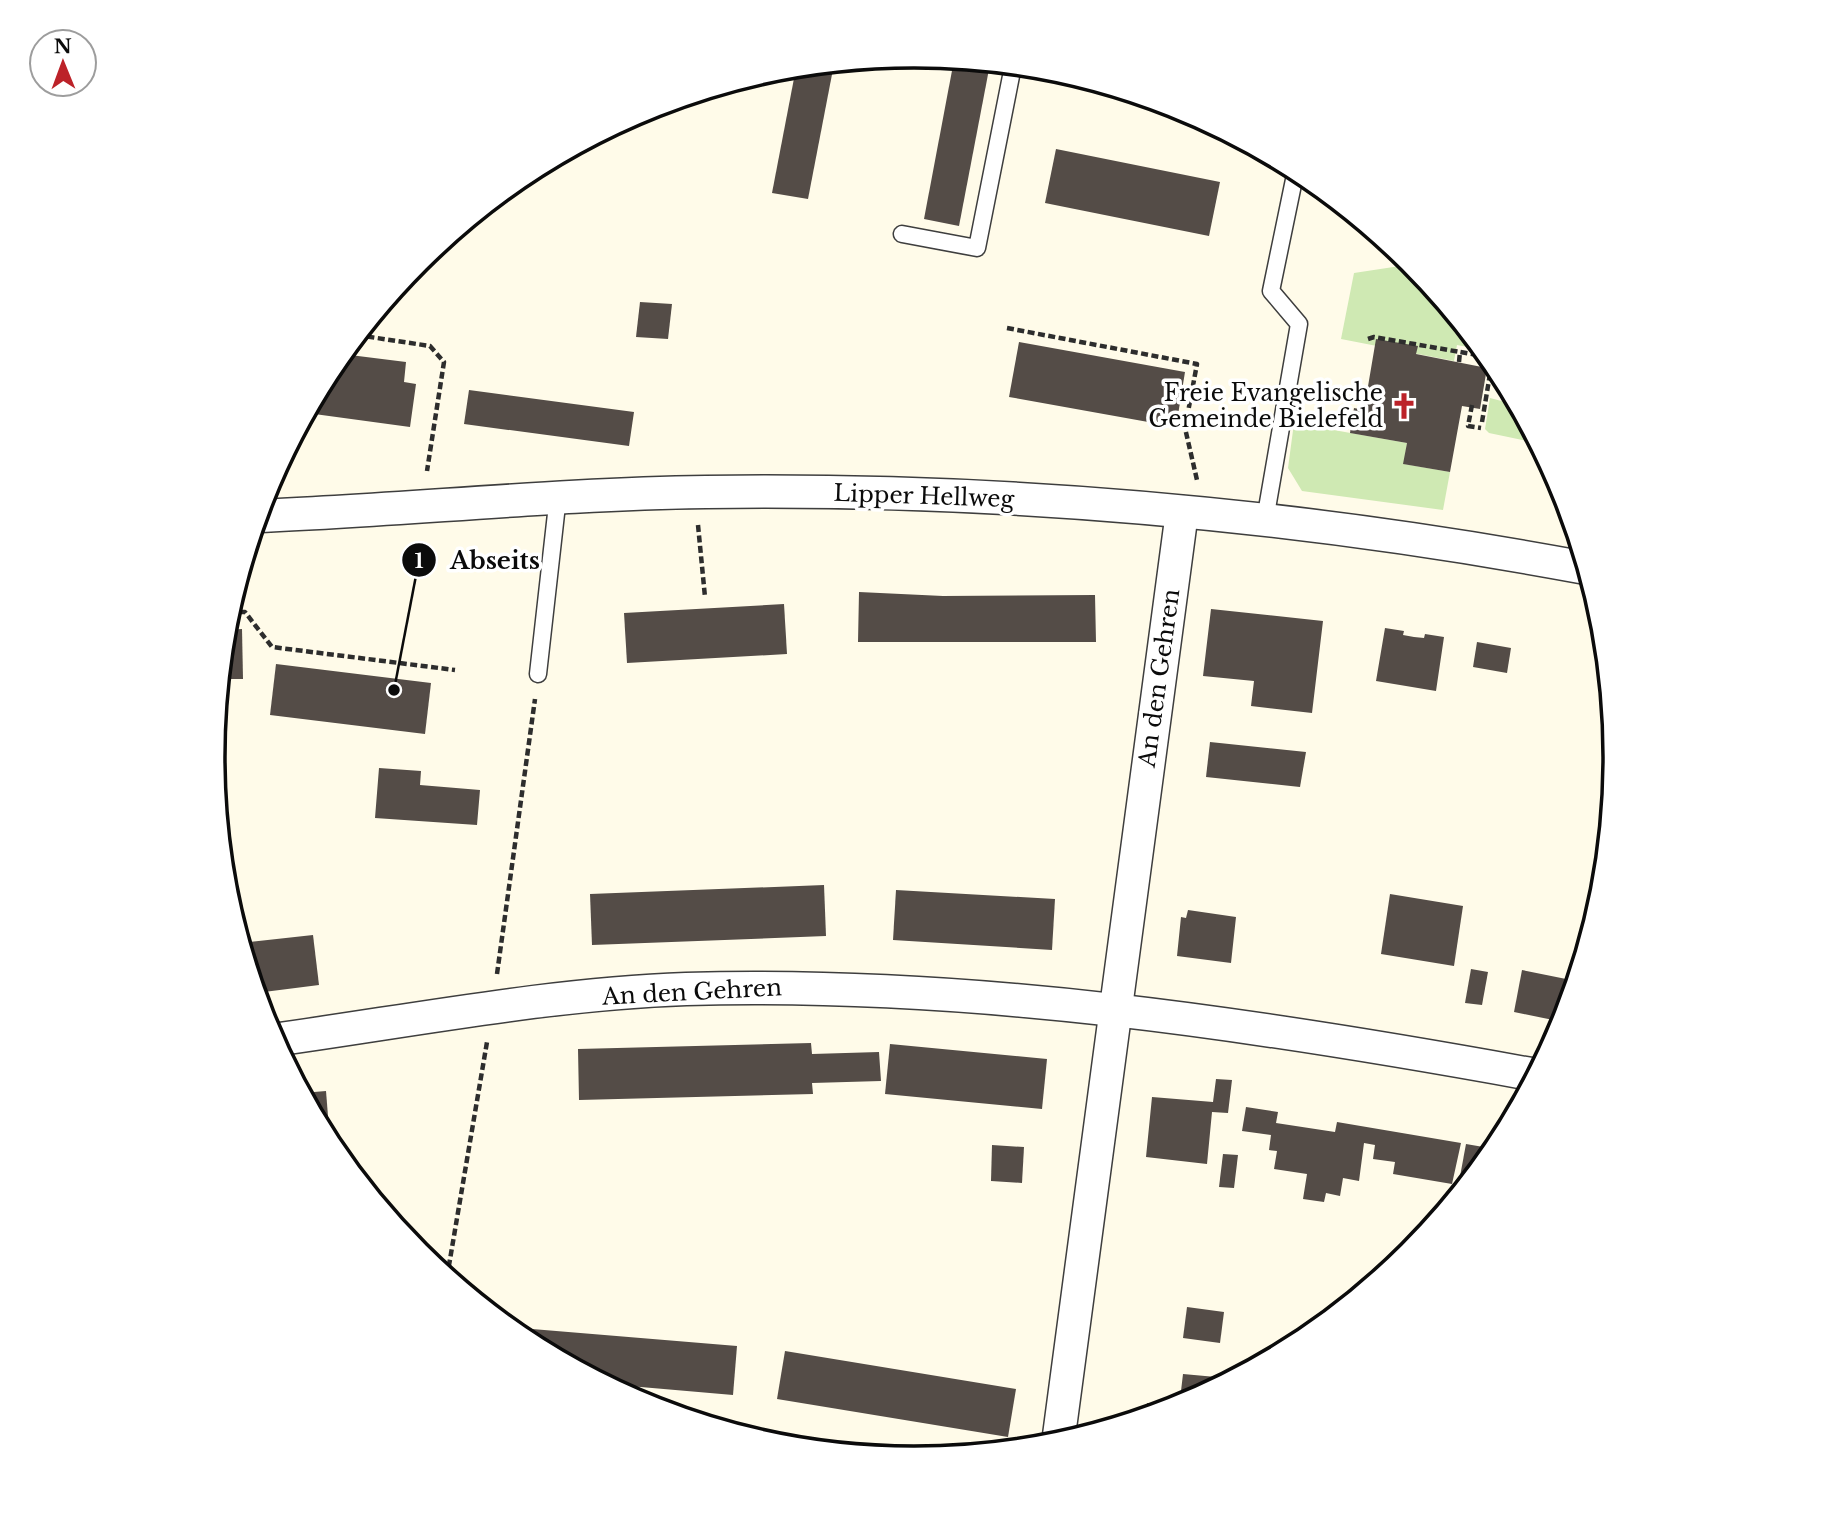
<svg xmlns="http://www.w3.org/2000/svg" width="1828" height="1515" font-family="'Libre Baskerville',serif">
<rect width="100%" height="100%" fill="#fffbe9"/>
<g fill="#cfe9b3">
<polygon points="1400,266 1416,269 1483,350 1457,345 1454,361 1341,339 1354,273"/>
<polygon points="1490,398 1517,405 1534,436 1532,442 1489,433 1485,429"/>
<polygon points="1294,423 1407,443 1404,464 1450,472 1443,510 1302,491 1288,468"/>
</g>
<g fill="#544c47">
<polygon points="954,60 990,64 959,226 924,219"/>
<polygon points="834,64 808,199 772,193 796,68"/>
<polygon points="1056,149 1220,182 1209,236 1045,203"/>
<polygon points="640,302 672,304 668,339 636,337"/>
<polygon points="1376,339 1418,346 1416,354 1487,368 1480,409 1462,406 1450,472 1403,464 1407,443 1350,433 1354,408 1364,410"/>
<polygon points="1019,342 1185,372 1176,427 1009,397"/>
<polygon points="342,354 406,362 404,382 416,384 410,427 307,413 331,367"/>
<polygon points="469,390 634,412 629,446 464,424"/>
<polygon points="859,592 943,596 1095,595 1096,642 858,642"/>
<polygon points="784,604 787,654 627,663 624,613"/>
<polygon points="1211,609 1323,621 1312,713 1251,706 1254,681 1203,676"/>
<polygon points="1385,628 1404,631 1403,635 1414,637 1424,638 1425,634 1444,637 1436,691 1376,681"/>
<polygon points="242,629 243,679 220,679 225,630"/>
<polygon points="1477,642 1511,648 1507,673 1473,667"/>
<polygon points="276,664 431,683 425,734 270,715"/>
<polygon points="1210,742 1306,752 1300,787 1206,777"/>
<polygon points="379,768 421,771 420,785 480,790 477,825 375,818"/>
<polygon points="824,885 826,936 592,945 590,894"/>
<polygon points="896,890 1055,899 1052,950 893,940"/>
<polygon points="1390,894 1463,906 1454,966 1381,954"/>
<polygon points="1188,910 1236,917 1231,963 1177,956 1181,917 1186,918"/>
<polygon points="313,935 319,985 256,993 241,943"/>
<polygon points="1471,969 1488,972 1482,1005 1465,1003"/>
<polygon points="1522,970 1576,981 1563,1022 1514,1012"/>
<polygon points="811,1043 812,1054 879,1052 881,1081 812,1083 813,1094 579,1100 578,1049"/>
<polygon points="890,1044 1047,1059 1042,1109 885,1094"/>
<polygon points="1216,1079 1232,1080 1228,1113 1212,1112 1207,1164 1146,1157 1152,1097 1213,1102"/>
<polygon points="326,1091 330,1141 328,1142 302,1093"/>
<polygon points="1246,1107 1278,1112 1276,1123 1335,1132 1337,1122 1461,1143 1452,1184 1393,1174 1395,1162 1373,1159 1375,1145 1364,1143 1359,1181 1343,1178 1340,1196 1326,1193 1324,1202 1303,1199 1307,1174 1274,1169 1277,1151 1269,1150 1271,1135 1242,1131"/>
<polygon points="1466,1144 1495,1149 1456,1198"/>
<polygon points="992,1145 1024,1147 1022,1183 991,1181"/>
<polygon points="1223,1154 1238,1155 1234,1188 1219,1187"/>
<polygon points="1187,1307 1224,1312 1220,1343 1183,1338"/>
<polygon points="508,1327 737,1346 733,1395 606,1384 524,1341"/>
<polygon points="785,1351 1016,1389 1008,1437 777,1399"/>
<polygon points="1183,1374 1216,1377 1214,1388 1184,1405 1186,1392 1181,1391"/>
<polygon points="1147,1403 1178,1407 1146,1417"/>
</g>
<g fill="none" stroke-linecap="round" stroke-linejoin="round">
<defs>
<g id="service">
<polyline points="902,234 977,248 1013,66"/>
<polyline points="1265,520 1299,324 1271,291 1296,170"/>
<polyline points="538,674 558,496"/>
</g>
<g id="minor">
<path d="M258 516C407 510 556 494 706 492 1001 488 1296 514 1586 568"/>
<path d="M273 1040C410 1021 548 994 686 989 970 981 1256 1024 1536 1075"/>
<polyline points="1058,1443 1182,512"/>
</g>
</defs>
<use href="#service" stroke="#3e3e3e" stroke-width="19"/>
<use href="#minor" stroke="#3e3e3e" stroke-width="35"/>
<g stroke="#2d2d2d" stroke-width="4.5" stroke-dasharray="7 3.5" stroke-linecap="butt">
<polyline points="1007,328 1197,364 1185,428 1197,480"/>
<polyline points="357,335 430,346 444,362 427,471"/>
<polyline points="1368,339 1374,337 1460,352"/>
<polyline points="1459,362 1460,352 1489,357"/>
<polyline points="1472,405 1468,426 1481,428"/>
<polyline points="1482,422 1492,362"/>
<polyline points="698,525 705,597"/>
<polyline points="229,612 245,612 272,647 455,670"/>
<polyline points="497,974 535,699"/>
<polyline points="447,1277 487,1042"/>
</g>
<use href="#service" stroke="#fff" stroke-width="16"/>
<use href="#minor" stroke="#fff" stroke-width="32"/>
</g>
<defs>
<symbol id="church-bare" viewBox="-9 -9 18 18"><path d="M-1.2-6h2.4v3.5h3.3v2.4h-3.3V6h-2.4V-.1h-3.3v-2.4h3.3Z" fill="#bc2229" stroke="#fff" stroke-width="2.5" paint-order="stroke"/></symbol>
</defs>
<g fill-rule="evenodd">
<use href="#church-bare" x="1385" y="387" width="38" height="38"/>
</g>
<g text-anchor="middle" dominant-baseline="central" stroke-width="7" stroke-linejoin="round" paint-order="stroke">
<g font-size="23" fill="#0b0b0b" stroke="#fff" text-anchor="end">
<text x="1383" y="393">Freie Evangelische<tspan x="1383" dy="26">Gemeinde Bielefeld</tspan></text>
</g>
<g font-size="23" fill="#0b0b0b" stroke="#fff">
<text transform="translate(924 496) rotate(2)">Lipper Hellweg</text>
<text transform="translate(1159 678) rotate(-82)">An den Gehren</text>
<text transform="translate(692 992) rotate(-3)">An den Gehren</text>
</g>
</g>
<path d="M0 0H1828V1515H0ZM225 757a689 689 0 1 1 1378 0a689 689 0 1 1-1378 0Z" fill="#fff" fill-rule="evenodd"/>
<path fill="none" stroke="#0b0b0b" stroke-width="3.5" d="M225 757a689 689 0 1 1 1378 0a689 689 0 1 1-1378 0Z"/>
<path fill="none" stroke="#0b0b0b" stroke-width="2.5" d="M394 690L419 560"/>
<g fill="#0b0b0b" stroke="#fff" stroke-width="2.5">
<circle cx="394" cy="690" r="7"/>
<circle cx="419" cy="560" r="18"/>
</g>
<g font-size="21" text-anchor="middle" font-weight="bold" fill="#fff">
<text x="419" y="568">1</text>
</g>
<g font-size="24" text-anchor="middle" font-weight="bold" fill="#0b0b0b" stroke="#fff" stroke-width="7" stroke-linejoin="round" paint-order="stroke">
<text x="495" y="569">Abseits</text>
</g>
<g transform="translate(63 63) rotate(359)"><circle r="33" fill="#ffffff" stroke="#9d9d9d" stroke-width="2"/>
<path d="M0-5L12 26L0 18L-12 26Z" fill="#bc2229"/>
<text y="-10" font-size="19" font-weight="bold" text-anchor="middle" fill="#0b0b0b">N</text>
</g>
</svg>
